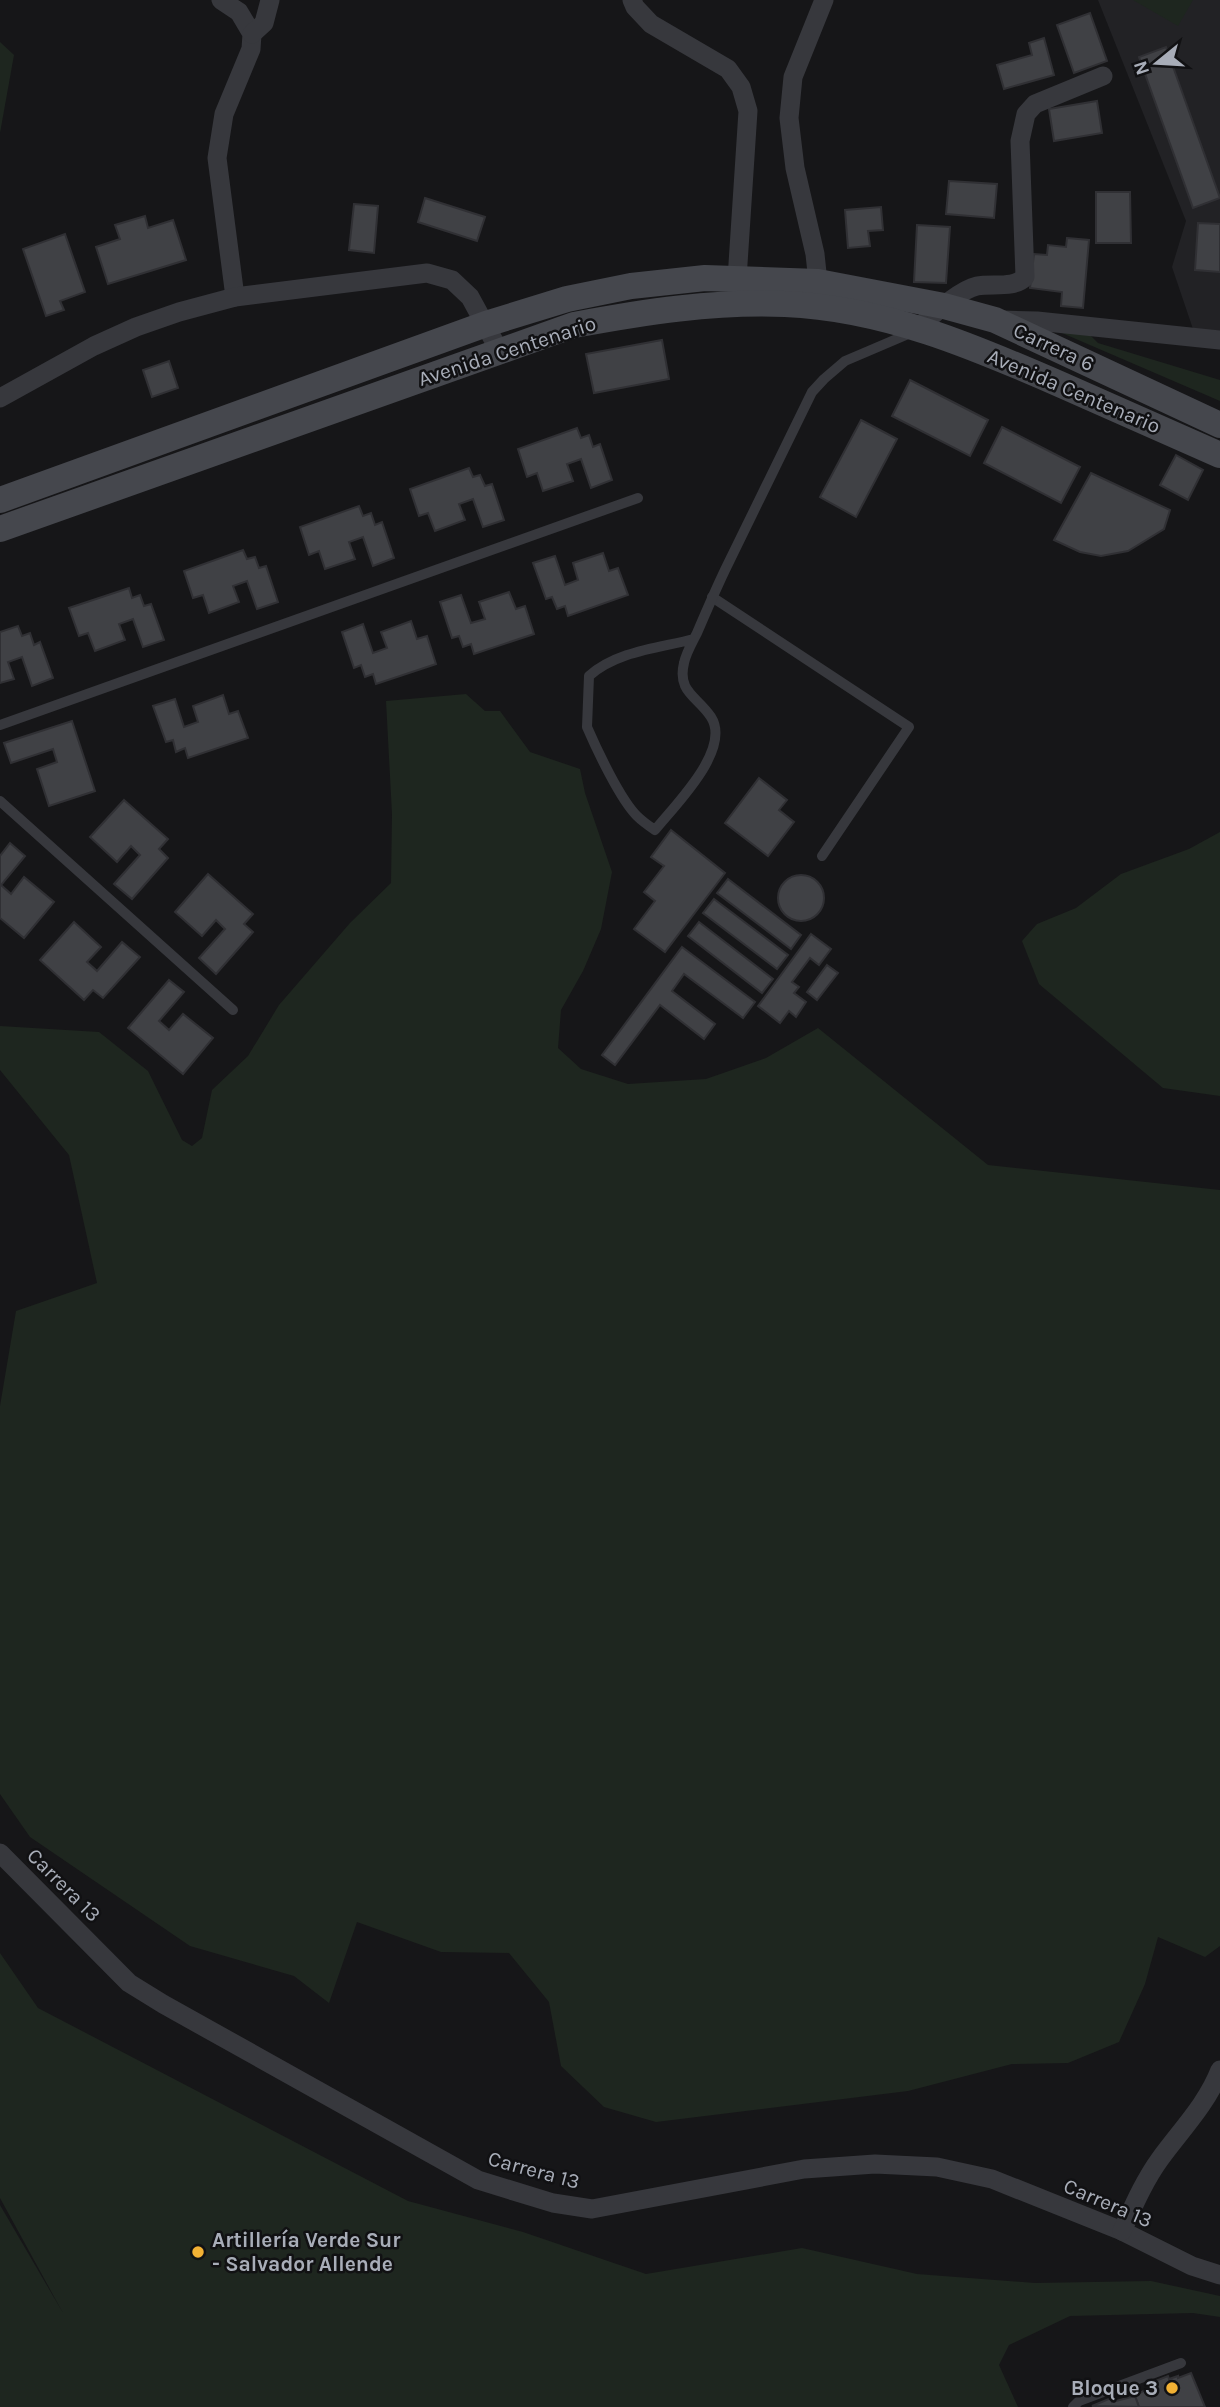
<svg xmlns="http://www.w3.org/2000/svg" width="1220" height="2407" font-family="Karla,sans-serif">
<rect width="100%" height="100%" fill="#161618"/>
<polygon fill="#222225" points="1098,0 1220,0 1220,332 1194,332 1172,267 1186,221"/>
<g fill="#1e261f">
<polygon points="1133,0 1193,0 1178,26"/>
<polygon points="0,42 14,55 0,133"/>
<polygon points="1086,331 1098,343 1220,380 1220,401 1062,333"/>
<polygon points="466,694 485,711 500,711 530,752 580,769 585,793 612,872 601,929 583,971 561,1010 558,1048 581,1069 628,1084 706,1079 766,1058 818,1028 988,1165 1220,1190 1220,1946 1205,1957 1158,1937 1145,1984 1119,2042 1068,2063 1012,2064 908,2091 656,2122 604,2107 561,2066 549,2002 509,1953 441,1952 357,1922 329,2003 294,1976 190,1946 30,1837 0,1794 0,1406 16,1311 97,1283 69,1155 0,1070 0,1026 99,1032 148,1071 182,1140 192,1146 202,1138 212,1090 248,1056 279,1005 350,923 391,883 392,814 386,701"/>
<polygon points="1220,832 1220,1096 1163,1088 1039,984 1022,941 1037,924 1076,908 1121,874 1189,849"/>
<polygon points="0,1953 38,2008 408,2201 523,2232 646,2274 802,2248 917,2274 1035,2283 1151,2281 1220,2296 1220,2317 1193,2313 1070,2316 1009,2345 999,2365 1018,2407 0,2407 0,2205 63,2313 0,2198"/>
</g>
<g fill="#404145" stroke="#303034" stroke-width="2">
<polygon points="1090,13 1107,61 1074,73 1057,25"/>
<polygon points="1044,38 1054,75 1004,89 997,65 1032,55 1029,43"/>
<polygon points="1166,47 1220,198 1193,208 1139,57"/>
<polygon points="1097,101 1102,133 1054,141 1049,109"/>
<polygon points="949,181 997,184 994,218 946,214"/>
<polygon points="1096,192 1130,192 1131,243 1096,243"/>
<polygon points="425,198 485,217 477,241 418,222"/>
<polygon points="354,204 378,206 374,253 349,250"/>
<polygon points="881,207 883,230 868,231 870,246 848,248 845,210"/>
<polygon points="145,216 148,228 173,220 186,260 108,284 96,247 120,239 115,225"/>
<polygon points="1198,223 1220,224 1220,272 1195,270"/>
<polygon points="917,225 950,227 946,283 914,282"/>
<polygon points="65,234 85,292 60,301 64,310 46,316 23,249"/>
<polygon points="1067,238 1089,240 1083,308 1061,306 1062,292 1030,288 1034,254 1047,255 1048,245 1066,247"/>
<polygon points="662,340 669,379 594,393 586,354"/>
<polygon points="169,361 178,388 152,397 143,370"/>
<polygon points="910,380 988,420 970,456 892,416"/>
<polygon points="861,420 897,439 856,517 820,497"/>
<polygon points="1002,427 1080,467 1061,503 984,463"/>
<polygon points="577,428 581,438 589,435 593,447 600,444 612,480 591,488 581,459 567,464 573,481 543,491 537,473 527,477 518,449"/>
<polygon points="1176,455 1203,470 1188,500 1160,485"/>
<polygon points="469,468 473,477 480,475 485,486 492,484 504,520 483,527 473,499 459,504 465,520 435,531 428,513 419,516 410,489"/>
<polygon points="1091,473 1170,510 1164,529 1128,551 1101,556 1080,552 1054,540"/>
<polygon points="359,506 363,516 371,513 375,525 382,522 394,558 373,566 363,537 349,542 355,559 325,569 319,551 309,555 300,527"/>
<polygon points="243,550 247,559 255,557 259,568 266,566 278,602 257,609 247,581 233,586 239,602 209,613 203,595 193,598 184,571"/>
<polygon points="603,553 609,571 618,568 628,595 568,616 565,606 557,609 552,597 546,599 533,563 555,556 565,585 578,580 573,563"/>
<polygon points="129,588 132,598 140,595 144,606 151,604 164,640 143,647 133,619 119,624 125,640 95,651 88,633 79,636 69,608"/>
<polygon points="509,592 516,609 525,606 534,634 474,654 471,644 463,647 459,636 452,638 440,602 461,595 471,623 485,619 479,602"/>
<polygon points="411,621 417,639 427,636 436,664 376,684 373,674 365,677 361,665 354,668 342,632 363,624 373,653 387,648 381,632"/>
<polygon points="18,626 22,636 30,633 34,645 40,642 53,678 32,686 22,657 8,662 14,679 0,683 0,632"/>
<polygon points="223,695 229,714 238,711 248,738 188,758 185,748 176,752 173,740 166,742 153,706 175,699 184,727 198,722 193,706"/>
<polygon points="72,721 95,791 49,806 37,769 57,762 53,749 11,763 4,743"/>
<polygon points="759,778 787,800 779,810 794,822 768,856 725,823"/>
<polygon points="124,800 168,839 159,849 168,858 132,899 114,884 140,855 131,846 117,862 90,837"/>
<polygon points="671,830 725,873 665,952 634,929 655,901 644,892 664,866 651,857"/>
<polygon points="10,843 25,856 1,885 11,894 24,877 54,902 24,938 0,918 0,856"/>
<polygon points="208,874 253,914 244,924 253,932 216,974 199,958 225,929 216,920 202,936 175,912"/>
<circle cx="801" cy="898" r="23"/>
<polygon points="728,879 801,935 791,949 717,893"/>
<polygon points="714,899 788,955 777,969 703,913"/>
<polygon points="74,922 101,947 87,962 97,971 122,942 140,957 103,998 93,990 84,1000 40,960"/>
<polygon points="699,922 773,979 762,993 688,936"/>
<polygon points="811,934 831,949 819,965 810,958 792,982 799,987 794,993 806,1002 796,1017 789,1011 780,1023 758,1006"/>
<polygon points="682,947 755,1002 743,1018 684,974 672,991 715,1024 704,1039 660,1005 615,1065 602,1055"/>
<polygon points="827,965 838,973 817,1000 807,992"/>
<polygon points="169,980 184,992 159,1021 169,1030 183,1014 213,1038 183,1074 128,1028"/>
<polygon points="1191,2373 1205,2407 1139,2407 1135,2396 1150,2387 1148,2384 1168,2376 1169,2379 1178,2376 1178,2378"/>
<polygon points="1135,2396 1139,2407 1092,2406 1111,2398 1112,2402"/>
</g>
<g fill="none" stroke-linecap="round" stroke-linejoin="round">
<g stroke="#37383d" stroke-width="10">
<polyline points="712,597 909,727 822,856"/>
<path d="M694 639C659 648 617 651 589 676L587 727C597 750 620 799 637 816 642 821 649 826 655 830 674 806 732 750 711 717 697 696 677 692 684 663 686 653 692 643 697 633 706 612 715 591 725 570 754 511 783 452 812 392L824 379 845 361 913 332"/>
<polyline points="0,725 638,498"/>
<polyline points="0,801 233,1010"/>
<polyline points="1073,2407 1079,2401 1181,2363"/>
</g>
<g stroke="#37383d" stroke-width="19">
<polyline points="221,0 239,12 252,34 251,49 224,114 217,158 235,297"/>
<polyline points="632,0 635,7 651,24 728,69 741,87 748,111 737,279"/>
<polyline points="252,34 264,23 270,0"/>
<polyline points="818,282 815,254 795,168 789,118 793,77 824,0"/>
<polyline points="1002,320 1037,321 1220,340"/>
<path d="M919 327C933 315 959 290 977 286 992 283 1014 289 1025 277L1020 141 1026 114 1035 104 1103 76"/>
<polyline points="0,398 94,346 136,327 179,312 235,297 427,273 452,280 470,297 500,352"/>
<polyline points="0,1853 129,1983 163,2004 478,2180 553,2203 592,2209 804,2169 875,2164 937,2167 992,2179 1122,2231 1192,2266 1220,2275"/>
<path d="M1122 2231C1133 2207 1144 2181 1160 2159 1181 2130 1207 2104 1220 2070"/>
</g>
<g stroke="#45474d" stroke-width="26">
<polyline points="0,500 486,324 567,299 631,286 705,278 818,282 944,306 995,320 1220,425"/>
<path d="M0 529 574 325C644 312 714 301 785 304 884 308 975 347 1064 386 1116 409 1168 432 1220 455"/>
</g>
</g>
<g fill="#f2b134" stroke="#111113" stroke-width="2.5">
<circle cx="198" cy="2252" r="7"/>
<circle cx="1172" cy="2388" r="7"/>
</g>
<g text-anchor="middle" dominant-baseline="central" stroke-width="5" stroke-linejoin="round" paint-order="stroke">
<g font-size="21" fill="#a8adb8" stroke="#111113">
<text transform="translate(1054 347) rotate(25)">Carrera 6</text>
<text transform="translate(507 351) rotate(-18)">Avenida Centenario</text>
<text transform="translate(1074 391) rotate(23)">Avenida Centenario</text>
<text transform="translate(64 1885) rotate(45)">Carrera 13</text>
<text transform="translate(534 2170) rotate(15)">Carrera 13</text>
<text transform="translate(1108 2203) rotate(23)">Carrera 13</text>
</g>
<g font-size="21" font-weight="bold" fill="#a8adb8" stroke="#111113" text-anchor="start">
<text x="212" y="2240">Artillería Verde Sur<tspan x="212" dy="24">- Salvador Allende</tspan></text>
<text x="1158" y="2388" text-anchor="end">Bloque 3</text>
</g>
</g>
<g transform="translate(1157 63) rotate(252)" stroke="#111113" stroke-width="5" paint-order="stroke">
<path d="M0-5L12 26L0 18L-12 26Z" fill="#a8adb8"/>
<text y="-10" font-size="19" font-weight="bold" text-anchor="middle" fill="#a8adb8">N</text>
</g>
</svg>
